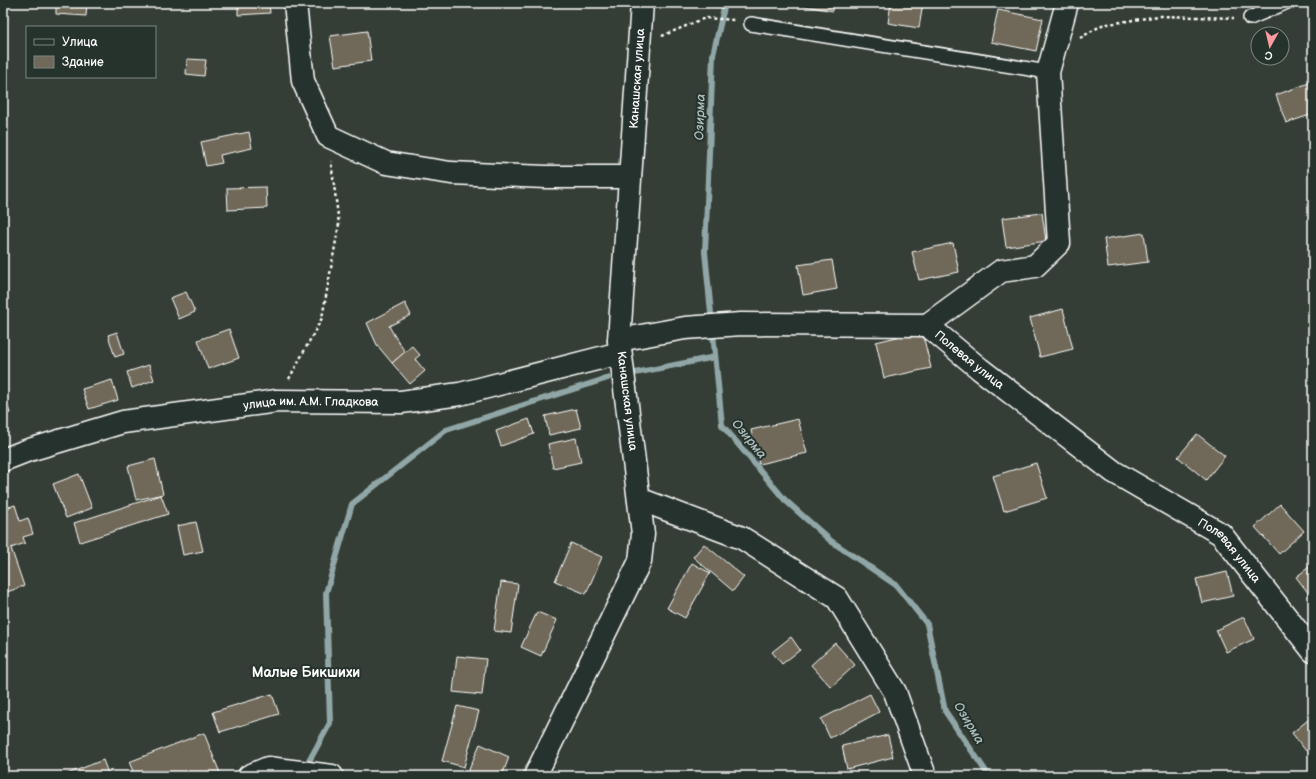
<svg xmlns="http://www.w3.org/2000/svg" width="1316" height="779" font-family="'Balsamiq Sans',sans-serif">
<rect width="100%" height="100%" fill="#353e36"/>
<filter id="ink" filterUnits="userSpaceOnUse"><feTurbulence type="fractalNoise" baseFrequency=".025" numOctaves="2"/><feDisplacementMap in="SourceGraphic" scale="8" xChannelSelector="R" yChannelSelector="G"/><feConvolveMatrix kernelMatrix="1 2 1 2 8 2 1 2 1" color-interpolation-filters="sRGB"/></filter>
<g filter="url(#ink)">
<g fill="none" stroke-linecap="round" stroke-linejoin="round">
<g stroke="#91a7a7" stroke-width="6">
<polyline points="725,3 713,55 705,252 722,425 785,500 831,541 896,585 927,624 945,711 989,776"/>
<polyline points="635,373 715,357"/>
<polyline points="308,763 330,723 326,593 352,504 446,430 608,378"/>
</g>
</g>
<g fill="#706858" stroke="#fff">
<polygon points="56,3 87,3 86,16 56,14"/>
<polygon points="238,3 269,3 270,13 238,15"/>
<polygon points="805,3 834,3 833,11 805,6"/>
<polygon points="891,3 923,3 919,28 888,23"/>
<polygon points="998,10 1043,19 1036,51 991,42"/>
<polygon points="367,31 371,61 335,66 330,36"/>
<polygon points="187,59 206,60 204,76 186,74"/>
<polygon points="1312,82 1313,86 1313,114 1286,123 1276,95"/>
<polygon points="249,132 252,148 220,155 222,163 206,166 201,142"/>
<polygon points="266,187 267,208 228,210 227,188"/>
<polygon points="1042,213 1046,241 1006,247 1002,218"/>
<polygon points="1144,233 1148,262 1108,267 1104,239"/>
<polygon points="953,243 959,272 919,280 912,252"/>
<polygon points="832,260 837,289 803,295 798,265"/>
<polygon points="186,292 195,312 179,319 170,298"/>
<polygon points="405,303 411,315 389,326 394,335 405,352 392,363 377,345 367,323"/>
<polygon points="1063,309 1073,349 1040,357 1030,318"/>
<polygon points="229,329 239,358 208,369 198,340"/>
<polygon points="922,331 931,368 884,378 876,342"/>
<polygon points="117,332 124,354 115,357 108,335"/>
<polygon points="412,346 420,355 415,359 425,371 410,384 392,363"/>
<polygon points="149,365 154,380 132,388 127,372"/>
<polygon points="112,380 118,400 89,409 82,389"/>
<polygon points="3,391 10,413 3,415"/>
<polygon points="576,409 581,428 549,435 545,416"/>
<polygon points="529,419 534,434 501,446 496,431"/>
<polygon points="798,419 807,453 759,464 751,430"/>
<polygon points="1197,434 1225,456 1206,480 1178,457"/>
<polygon points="576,438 581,462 553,468 548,444"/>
<polygon points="155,459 163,494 136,500 128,466"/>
<polygon points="1036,463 1047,498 1004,511 993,476"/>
<polygon points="79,474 92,508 66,518 53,484"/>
<polygon points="161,495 168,514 80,542 74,523"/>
<polygon points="1280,504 1304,531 1279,554 1255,527"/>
<polygon points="15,505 20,521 28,518 33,534 23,537 25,543 11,548 24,586 4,593 3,509"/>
<polygon points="196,522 203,551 183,555 177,526"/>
<polygon points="571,543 602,557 586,594 555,581"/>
<polygon points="704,544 744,577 733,591 693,557"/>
<polygon points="692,563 710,573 685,618 667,608"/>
<polygon points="1313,564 1313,599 1296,577"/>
<polygon points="1227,572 1233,596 1202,603 1196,579"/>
<polygon points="501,582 518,584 511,633 494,631"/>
<polygon points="537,612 557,620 541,656 521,647"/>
<polygon points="1244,617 1254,639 1226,652 1216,630"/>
<polygon points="791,637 800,650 782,664 772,652"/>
<polygon points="835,643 855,665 831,687 811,665"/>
<polygon points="457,656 486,659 482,695 453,692"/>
<polygon points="272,694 279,714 220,732 213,712"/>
<polygon points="870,694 879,712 830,738 821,719"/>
<polygon points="457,706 479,711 464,767 442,761"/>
<polygon points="1313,716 1313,745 1306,751 1292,733"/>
<polygon points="204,733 220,773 212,776 135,776 129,762"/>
<polygon points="888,735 893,757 847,769 842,746"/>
<polygon points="480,744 509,757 502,776 479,776 468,772"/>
<polygon points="103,760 109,776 62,776"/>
</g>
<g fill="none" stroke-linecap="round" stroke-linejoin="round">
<defs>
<g id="lane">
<polyline points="1250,18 1285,3"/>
<polyline points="751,24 1048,72"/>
</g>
<g id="street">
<polyline points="295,3 303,81 328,136 386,163 451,173 546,177 629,177"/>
<path id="s1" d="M1067 3 1048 72 1059 243 1035 266 1001 271 927 325 980 369 1114 472 1221 534 1313 651"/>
<polyline points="619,340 685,328 741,324 927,325"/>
<path id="s2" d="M3 460 26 451 123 422 277 401 401 402 460 394 620 353"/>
<polyline points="639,499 742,538 837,598 895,692 925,776"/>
<polyline points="249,776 268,768 332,776"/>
<path id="s3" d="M535 776 640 561 643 534 619 340 642 3"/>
</g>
</defs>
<use href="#lane" stroke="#fff" stroke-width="16"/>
<use href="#street" stroke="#fff" stroke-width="25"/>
<g stroke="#fff" stroke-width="2.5" stroke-dasharray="3 3" stroke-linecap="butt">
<polyline points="662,36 705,18 735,20"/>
<polyline points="1080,38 1102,25 1159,16 1234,18"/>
<polyline points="289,379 322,318 339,224 331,161"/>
</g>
<use href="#lane" stroke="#26332d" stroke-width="13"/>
<use href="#street" stroke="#26332d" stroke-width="22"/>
</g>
</g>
<g text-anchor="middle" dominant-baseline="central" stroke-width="4" stroke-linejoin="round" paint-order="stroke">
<g font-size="12" fill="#fff" stroke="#26332d">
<text stroke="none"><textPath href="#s3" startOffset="724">Канашская улица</textPath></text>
<text stroke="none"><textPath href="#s1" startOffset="457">Полевая улица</textPath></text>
<text transform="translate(627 401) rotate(83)">Канашская улица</text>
<text stroke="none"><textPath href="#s2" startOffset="315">улица им. А.М. Гладкова</textPath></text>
<text stroke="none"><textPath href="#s1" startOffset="781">Полевая улица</textPath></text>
</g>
<g font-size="13" font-style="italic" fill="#adbdbd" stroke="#26332d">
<text transform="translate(700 117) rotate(-88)">Озирма</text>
<text transform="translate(749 439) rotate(51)">Озирма</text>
<text transform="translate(969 723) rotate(59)">Озирма</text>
</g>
<g font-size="14" font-weight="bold" fill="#fff" stroke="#26332d">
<text x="306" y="672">Малые Бикшихи</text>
</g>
</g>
<rect width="1316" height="779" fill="none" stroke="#26332d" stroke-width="16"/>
<rect x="8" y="8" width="1300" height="763" fill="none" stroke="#fff" stroke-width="1.5" filter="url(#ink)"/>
<rect x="26" y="26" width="130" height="52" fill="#26332d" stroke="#7d8581"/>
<rect x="34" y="39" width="20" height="6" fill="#26332d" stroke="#7d8581"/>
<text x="62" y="46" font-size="12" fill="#ffffff">Улица</text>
<rect x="34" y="56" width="20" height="12" fill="#706858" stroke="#7d8581"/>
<text x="62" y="66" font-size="12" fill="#ffffff">Здание</text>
<g transform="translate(1270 46) rotate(188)"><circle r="19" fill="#26332d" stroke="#7d8581"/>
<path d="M0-3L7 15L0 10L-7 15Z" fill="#ff9aa2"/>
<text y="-6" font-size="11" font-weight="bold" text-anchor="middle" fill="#ffffff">С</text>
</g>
</svg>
